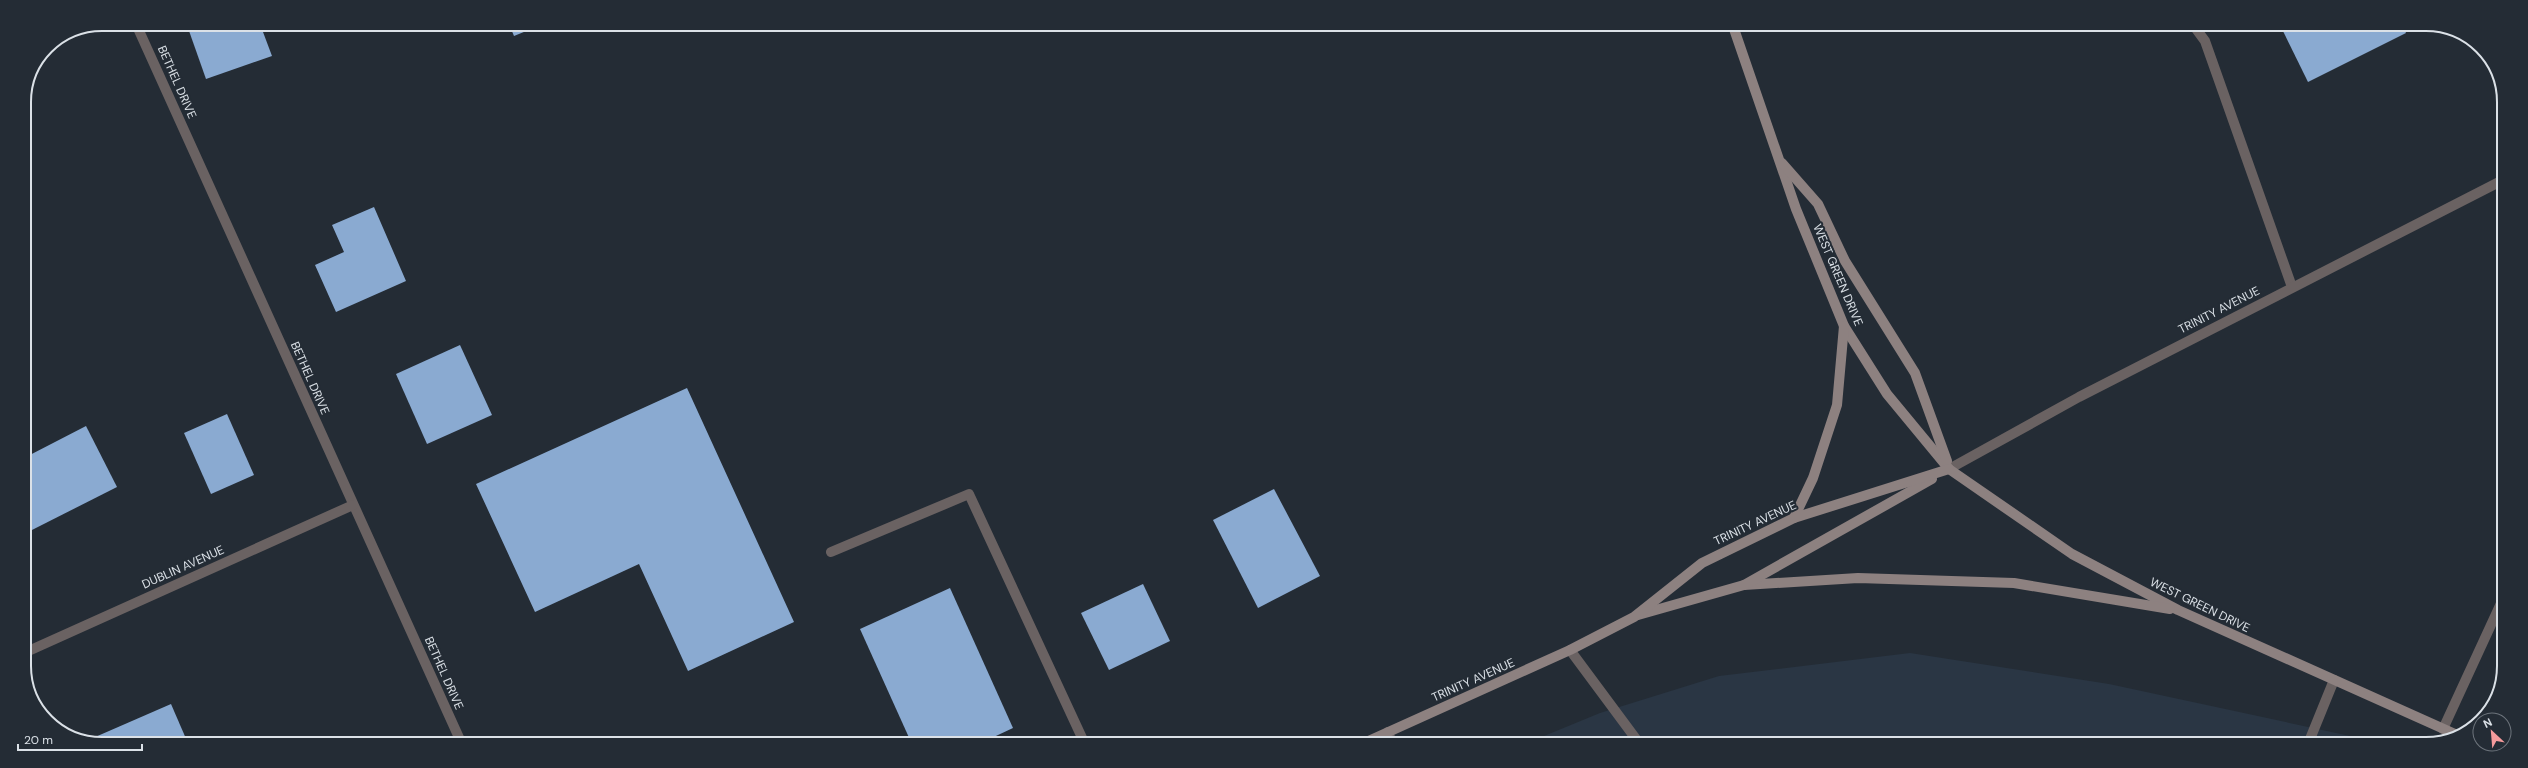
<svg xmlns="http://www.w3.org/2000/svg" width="2528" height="768" font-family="'DM Sans',sans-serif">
<rect width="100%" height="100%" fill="#242c35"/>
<polygon fill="#2a3644" points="1910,653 2109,684 2350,736 2365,744 1527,743 1600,713 1719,676"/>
<g fill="#8aaad1">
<polygon points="200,24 260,24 272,56 206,79 188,28"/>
<polygon points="327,24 343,24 330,30"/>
<polygon points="509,24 525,24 541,25 514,36"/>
<polygon points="2281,27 2403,27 2406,33 2308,82"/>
<polygon points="374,207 406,281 336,312 315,265 344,252 332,225"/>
<polygon points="460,345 492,415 427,444 396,374"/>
<polygon points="687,388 794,622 688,671 639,564 535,612 476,484"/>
<polygon points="227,414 254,475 211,494 184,433"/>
<polygon points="86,426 117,487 26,533 24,529 24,458"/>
<polygon points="1274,489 1320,576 1258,608 1213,520"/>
<polygon points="1143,584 1170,641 1109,670 1081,613"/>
<polygon points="950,588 1013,728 983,742 911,742 860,629"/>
<polygon points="171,704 187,741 86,741"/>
</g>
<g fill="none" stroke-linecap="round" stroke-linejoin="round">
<g stroke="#6a6262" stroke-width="10">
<polyline points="2194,26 2205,41 2292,287"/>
<polyline points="831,552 969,494 1084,742"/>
<polyline points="1570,650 1639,743"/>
<polyline points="2443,729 2502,601"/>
<polyline points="1388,732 1392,743"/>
<polyline points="2308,744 2334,680"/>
</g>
<g stroke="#6a6262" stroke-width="10">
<polyline points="136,24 461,742"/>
<polyline points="1949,469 2079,397 2503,180"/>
<polyline points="24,653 353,505"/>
</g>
<g stroke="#8d8180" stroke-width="10">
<polyline points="1733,26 1796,209 1844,326 1887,394 1949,469 2072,554 2178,610 2455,734"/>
<polyline points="1782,163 1818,204 1845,261 1915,373 1947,461"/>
<polyline points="1794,518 1813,478 1837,405 1844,326"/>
<polyline points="1744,585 1858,578 2014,583 2170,609"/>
<polyline points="1638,615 1744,585 1932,479"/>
<polyline points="1364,743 1570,650 1634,617 1702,563 1794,518 1949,469"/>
</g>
</g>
<g text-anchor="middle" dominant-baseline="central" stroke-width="4" stroke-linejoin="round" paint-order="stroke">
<g font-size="12" fill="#dbe1e7" stroke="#242c35">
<text transform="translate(177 82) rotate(66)">BETHEL DRIVE</text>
<text transform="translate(1838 275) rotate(67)">WEST GREEN DRIVE</text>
<text transform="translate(2219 310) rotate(-27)">TRINITY AVENUE</text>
<text transform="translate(310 378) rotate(66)">BETHEL DRIVE</text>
<text transform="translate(1755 523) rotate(-25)">TRINITY AVENUE</text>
<text transform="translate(183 567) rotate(-24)">DUBLIN AVENUE</text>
<text transform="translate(2200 605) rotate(26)">WEST GREEN DRIVE</text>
<text transform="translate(444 673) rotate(66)">BETHEL DRIVE</text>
<text transform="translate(1473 680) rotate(-24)">TRINITY AVENUE</text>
</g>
</g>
<path d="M0 0H2528V768H0ZM102 31H2426A71 71 0 0 1 2497 102V666A71 71 0 0 1 2426 737H102A71 71 0 0 1 31 666V102A71 71 0 0 1 102 31Z" fill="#242c35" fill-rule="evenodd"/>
<path fill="none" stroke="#dbe1e7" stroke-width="2" d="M102 31H2426A71 71 0 0 1 2497 102V666A71 71 0 0 1 2426 737H102A71 71 0 0 1 31 666V102A71 71 0 0 1 102 31Z"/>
<g transform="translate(2492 732) rotate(334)"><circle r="19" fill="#242c35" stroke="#6d747c"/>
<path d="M0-3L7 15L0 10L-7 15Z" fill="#f59b9c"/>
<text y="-6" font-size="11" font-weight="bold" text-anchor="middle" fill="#dbe1e7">N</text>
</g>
<path d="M18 744v6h124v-6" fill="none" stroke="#dbe1e7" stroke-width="2"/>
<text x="24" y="744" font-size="12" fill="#dbe1e7" stroke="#242c35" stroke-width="3" paint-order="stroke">20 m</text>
</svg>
